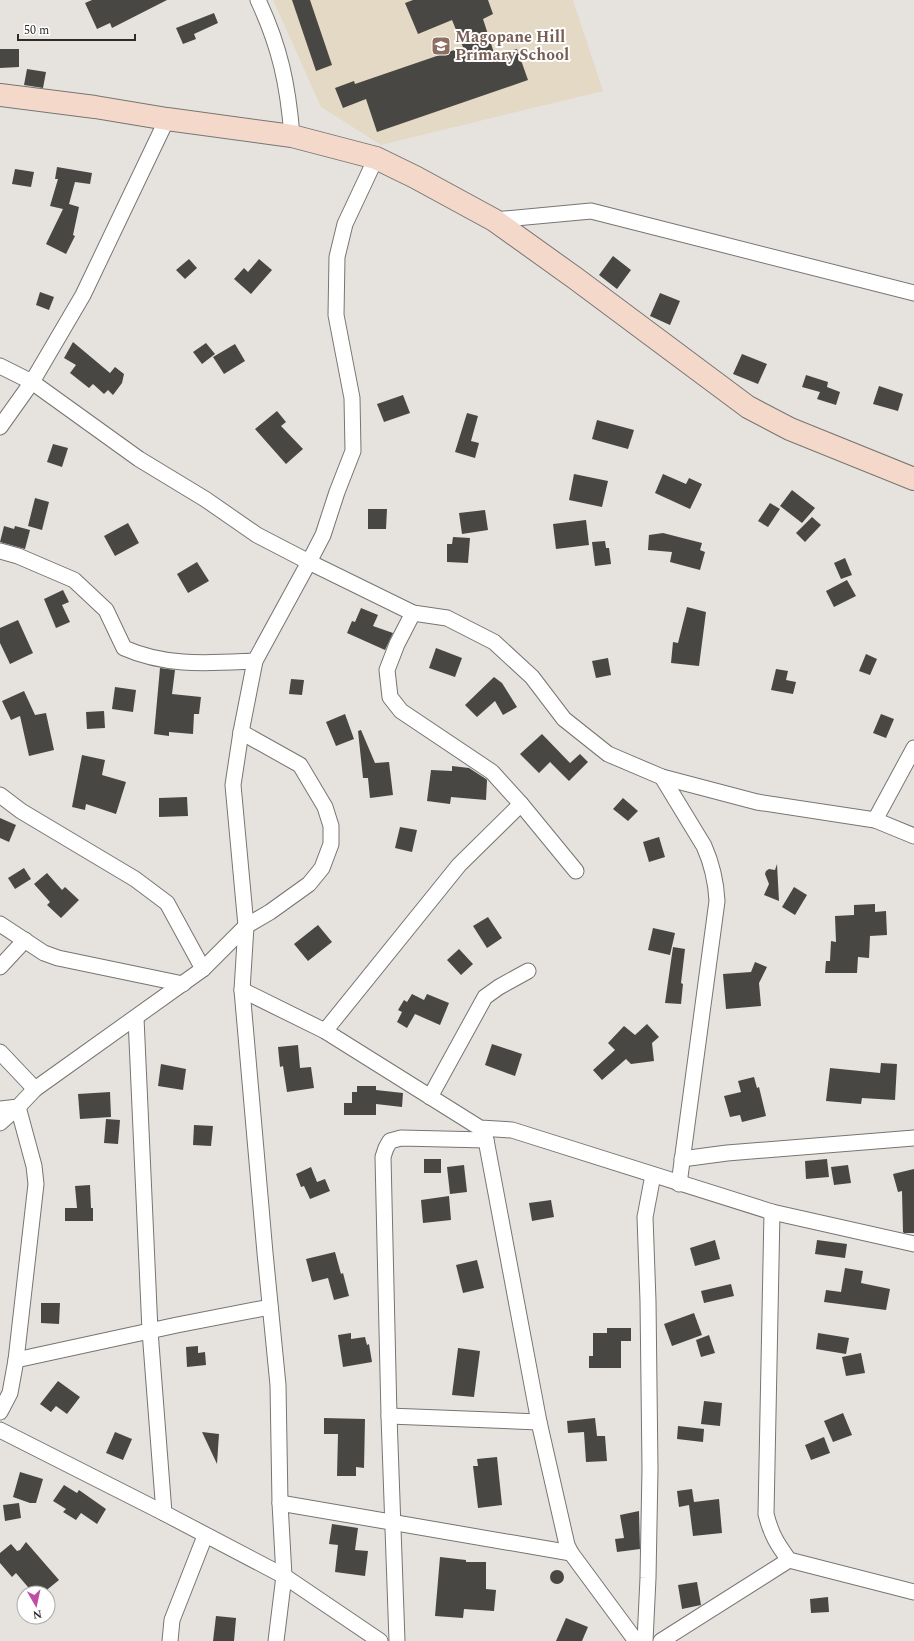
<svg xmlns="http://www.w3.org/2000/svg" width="914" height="1641" font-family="Spectral,serif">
<rect width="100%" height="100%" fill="#e6e3df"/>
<polygon fill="#e3d9c4" points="273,0 573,0 603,91 381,145 321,107"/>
<g fill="#484743">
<polygon points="92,0 167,0 112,28 110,23 97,29 85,3"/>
<polygon points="292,0 310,0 332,65 316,71"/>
<polygon points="413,0 488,0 493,14 483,19 495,56 517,49 528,80 377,132 366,99 343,108 335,88 354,81 355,84 463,47 452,20 418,34 405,3"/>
<polygon points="214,13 218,23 194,34 196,39 183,44 176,28"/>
<polygon points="0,49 19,49 19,67 0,68"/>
<polygon points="27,69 46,72 43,88 24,85"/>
<polygon points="57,167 92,173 90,184 75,182 69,204 79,207 73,235 75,236 66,254 46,244 63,209 50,206 58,179 55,179"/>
<polygon points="15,169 34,172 31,187 12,184"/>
<polygon points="613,256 631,270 617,289 599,275"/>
<polygon points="189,259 197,268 185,279 176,270"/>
<polygon points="259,259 272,270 251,294 234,279 244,268 248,272"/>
<polygon points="40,292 54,297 49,310 36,305"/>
<polygon points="660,293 680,301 670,325 650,316"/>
<polygon points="73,342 110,373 115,367 124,374 122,383 113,395 108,390 104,394 93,384 89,388 70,373 76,365 64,358"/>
<polygon points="206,343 215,354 202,364 193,352"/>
<polygon points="235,344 245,361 224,374 213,357"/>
<polygon points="742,354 767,364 758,384 733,374"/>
<polygon points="806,375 828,382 827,387 840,392 836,405 817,399 820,392 802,387"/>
<polygon points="879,386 903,394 898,411 873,404"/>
<polygon points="403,395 410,413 384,422 377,404"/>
<polygon points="277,411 286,422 281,426 303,449 286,464 255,429"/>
<polygon points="467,413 478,416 471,441 479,443 475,458 455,452"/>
<polygon points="597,420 634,430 628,449 592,439"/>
<polygon points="53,444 68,448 62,467 47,462"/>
<polygon points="574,474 608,481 602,507 569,500"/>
<polygon points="663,474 686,484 689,478 702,484 690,509 655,493"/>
<polygon points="792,490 815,508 802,523 780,506"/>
<polygon points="35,498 49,502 42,530 28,526"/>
<polygon points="770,503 780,509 768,527 758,521"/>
<polygon points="368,509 387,509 386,529 368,529"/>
<polygon points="485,510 488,530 462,534 459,513"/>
<polygon points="812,517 821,525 805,542 796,533"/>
<polygon points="586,520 589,545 556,549 553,524"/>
<polygon points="128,523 139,543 115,556 104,536"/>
<polygon points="4,526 14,529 15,526 30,530 25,549 0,542"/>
<polygon points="663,533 702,543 700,550 705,552 700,570 670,562 672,552 648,550 649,535"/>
<polygon points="453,537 470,538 468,563 447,562 447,544 452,544"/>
<polygon points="605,541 606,548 609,548 611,564 595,566 592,542"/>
<polygon points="845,558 852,575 841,579 834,563"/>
<polygon points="197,562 209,581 188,593 177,574"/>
<polygon points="847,580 856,596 834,607 826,591"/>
<polygon points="63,590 69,602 62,605 70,622 56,628 44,599"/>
<polygon points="687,607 706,612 699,666 671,663 673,642 678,643"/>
<polygon points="361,608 378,615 373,626 393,633 385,650 347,633 352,621 355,622"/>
<polygon points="18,620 33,653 10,664 0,643 0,628"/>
<polygon points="436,648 462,658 455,677 429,668"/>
<polygon points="866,654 877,659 870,675 859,671"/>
<polygon points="608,658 611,675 596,678 592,661"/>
<polygon points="160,668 175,670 172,694 201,697 199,714 194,714 193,734 169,732 169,736 154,734"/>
<polygon points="776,669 788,671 786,680 796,682 793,694 771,690"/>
<polygon points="494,677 502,683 517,707 503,715 495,701 477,717 465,705"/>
<polygon points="291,679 304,680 302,695 289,694"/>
<polygon points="115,687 136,690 133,712 112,709"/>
<polygon points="24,691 35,715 46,713 54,750 29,756 20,716 11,720 2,701"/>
<polygon points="104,711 105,728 87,729 86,712"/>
<polygon points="345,714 354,739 336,746 326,722"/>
<polygon points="881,714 894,719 886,738 873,733"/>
<polygon points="361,730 375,763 389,762 393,795 370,798 368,778 363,778 358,731"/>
<polygon points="542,734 570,763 580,754 588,762 569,781 550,762 539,773 520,754"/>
<polygon points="82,755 105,760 102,775 126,782 116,814 86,804 85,810 72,807"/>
<polygon points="452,766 469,768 486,779 487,780 486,800 451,797 450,804 427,801 431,770 452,771"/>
<polygon points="187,797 188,816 159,817 159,798"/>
<polygon points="623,798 638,811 628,821 613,809"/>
<polygon points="0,818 16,825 9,842 0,838"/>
<polygon points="400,827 417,830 412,852 395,848"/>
<polygon points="659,837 665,857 649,862 643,842"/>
<polygon points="777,864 779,901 764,895 769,884 765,874 766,871 769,869 775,870"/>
<polygon points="24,868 31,879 15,889 8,878"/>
<polygon points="47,873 62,890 65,887 79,900 61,918 47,905 50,902 34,884"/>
<polygon points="794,887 807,895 795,915 782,907"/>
<polygon points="875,904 875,912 886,911 887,935 870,936 869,958 858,957 857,973 825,973 826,961 830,961 831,941 836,942 835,916 854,915 854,905"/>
<polygon points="488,917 502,938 487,948 473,926"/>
<polygon points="318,925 332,942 308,961 294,944"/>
<polygon points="653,928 675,933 670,955 648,950"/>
<polygon points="673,947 685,949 681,983 683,984 681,1004 665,1003"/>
<polygon points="459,949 473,964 461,975 447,960"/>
<polygon points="755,962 767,967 759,983 761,1006 726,1009 723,974 751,972"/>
<polygon points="412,994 424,1000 427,994 449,1003 440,1025 415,1014 407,1028 397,1022 402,1012 398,1010 404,1000 407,1002"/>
<polygon points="647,1024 659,1037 652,1043 654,1061 631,1064 626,1059 602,1080 593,1070 615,1050 608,1043 624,1026 635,1035"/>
<polygon points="492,1044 522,1054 515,1076 485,1065"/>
<polygon points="298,1045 300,1068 311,1067 314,1088 287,1092 283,1066 280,1067 278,1047"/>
<polygon points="881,1063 897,1064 895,1100 862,1098 861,1104 826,1101 830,1068 880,1073"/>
<polygon points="161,1064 186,1069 183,1090 158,1086"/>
<polygon points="754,1077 757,1088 759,1087 766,1116 742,1122 740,1115 730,1117 724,1096 741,1092 738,1081"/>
<polygon points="357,1086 376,1086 376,1090 403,1093 402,1107 376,1104 376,1115 344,1115 344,1103 352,1103 352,1092 357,1092"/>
<polygon points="110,1092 111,1117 80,1119 78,1094"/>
<polygon points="106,1119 120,1120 118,1144 104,1143"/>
<polygon points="194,1125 213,1126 211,1146 193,1145"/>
<rect x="424" y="1159" width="17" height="14"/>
<polygon points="827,1159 829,1177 806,1179 805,1161"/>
<polygon points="464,1165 467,1192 450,1194 447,1167"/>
<polygon points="848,1165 851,1183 834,1185 831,1167"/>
<polygon points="311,1167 317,1182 325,1179 330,1191 310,1199 304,1186 301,1187 296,1174"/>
<polygon points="914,1169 914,1233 904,1233 903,1232 902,1191 898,1192 893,1174"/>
<polygon points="90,1185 91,1208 93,1208 93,1221 65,1221 65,1208 77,1208 75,1186"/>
<polygon points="449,1196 451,1220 423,1223 421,1200"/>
<polygon points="551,1200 554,1217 532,1221 529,1203"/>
<polygon points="715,1240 720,1259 695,1266 690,1248"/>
<polygon points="817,1240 847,1244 845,1258 815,1254"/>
<polygon points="335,1252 341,1274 343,1273 349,1296 334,1300 328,1278 312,1282 306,1259"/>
<polygon points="477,1260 484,1288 463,1293 456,1265"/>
<polygon points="845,1268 863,1271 861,1283 890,1289 886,1310 824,1302 826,1290 841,1292"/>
<polygon points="731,1284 734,1296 704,1303 701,1291"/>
<polygon points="41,1303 60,1303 59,1324 41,1323"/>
<polygon points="694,1313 702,1335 672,1346 664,1324"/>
<polygon points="607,1328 631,1328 631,1341 621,1341 621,1368 589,1368 589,1356 593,1356 593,1333 607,1333"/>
<polygon points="351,1333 351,1339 365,1337 367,1345 369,1344 372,1362 343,1367 338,1335"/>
<polygon points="818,1333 849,1338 846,1354 816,1349"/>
<polygon points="709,1335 715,1353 701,1357 696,1340"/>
<polygon points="198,1346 198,1353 205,1352 206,1365 187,1367 186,1347"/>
<polygon points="458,1348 480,1351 474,1397 452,1395"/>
<polygon points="861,1353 865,1373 846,1376 842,1357"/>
<polygon points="58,1381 80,1397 67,1414 56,1406 51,1412 40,1404"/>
<polygon points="704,1401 722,1403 720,1426 701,1424"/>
<polygon points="843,1413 852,1435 833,1442 824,1421"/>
<polygon points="324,1418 365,1419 364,1468 356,1467 356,1476 337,1476 338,1434 324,1434"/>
<polygon points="595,1418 597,1436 605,1436 607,1461 586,1462 584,1432 568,1433 567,1421"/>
<polygon points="678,1426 704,1429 703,1442 677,1439"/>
<polygon points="115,1432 132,1439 123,1460 106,1453"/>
<polygon points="202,1432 219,1434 217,1464"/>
<polygon points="824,1437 830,1453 811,1460 805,1445"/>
<polygon points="497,1457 502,1505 478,1508 473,1466 478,1466 477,1459"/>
<polygon points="20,1472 43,1479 36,1503 30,1503 13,1497"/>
<polygon points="64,1485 77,1493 79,1490 106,1509 97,1524 81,1513 76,1520 63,1512 66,1509 53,1501"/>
<polygon points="692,1489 694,1502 719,1499 722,1533 693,1536 689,1505 679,1507 677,1491"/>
<polygon points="19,1503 21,1518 5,1521 3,1505"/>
<polygon points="639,1511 640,1549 617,1552 615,1539 624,1538 620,1515"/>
<polygon points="332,1524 358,1528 355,1550 368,1551 365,1576 335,1572 338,1545 329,1544"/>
<polygon points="26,1542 59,1580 43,1593 33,1593 16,1573 12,1577 0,1563 0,1553 11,1544 17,1551 20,1550"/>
<polygon points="440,1557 466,1560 466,1562 486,1562 486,1589 496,1590 494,1611 464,1609 463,1618 435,1616"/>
<circle cx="557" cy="1577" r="7"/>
<polygon points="697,1582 701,1605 682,1609 678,1585"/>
<polygon points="828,1597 829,1612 811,1613 810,1599"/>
<polygon points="216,1616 236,1618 234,1641 213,1641"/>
<polygon points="566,1618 588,1627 582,1641 556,1641"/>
</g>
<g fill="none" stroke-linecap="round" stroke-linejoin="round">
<defs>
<g id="street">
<path d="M258 0C280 47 288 85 292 136"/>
<polyline points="494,220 591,211 914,293"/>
<polyline points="0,366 32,382 139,459 205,499 257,535 309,562 413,613 447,618 494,642 532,677 564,719 608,754 662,777 757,802 875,820 914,836"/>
<polyline points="0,427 32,382 83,295 167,119"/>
<path d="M0 551 18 556 74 580 106 610 124 648C167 667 209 663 255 661"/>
<polyline points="413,613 397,644 387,670 390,697 401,711 492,772 521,804 576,871"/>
<path d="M662 777 704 846C712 864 716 881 717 901L679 1184"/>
<polyline points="0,795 21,811 135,879 167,903 203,969"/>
<polyline points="875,820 914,748"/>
<polyline points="0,924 44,953 58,958 183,984"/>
<polyline points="0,967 25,940"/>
<polyline points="242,990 325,1031 480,1128 512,1130 772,1212 914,1244"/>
<polyline points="136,1018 150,1331 164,1513"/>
<polyline points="325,1031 459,865 521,804"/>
<polyline points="0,1052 35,1089"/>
<polyline points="430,1097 485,997 499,987 528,971"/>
<polyline points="0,1109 18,1107 35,1089 203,969 246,926 270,912 309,884 322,868 331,844 331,826 325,807 300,765 241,732"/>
<polyline points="0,1123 18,1107 34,1166 36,1184 16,1360 10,1393 0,1412"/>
<polyline points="482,1131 486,1140 539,1422 567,1545 571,1553 636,1641"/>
<polyline points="682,1159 727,1153 914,1138"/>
<path d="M772 1212 766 1514C771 1534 777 1544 789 1560L914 1592"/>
<polyline points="16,1360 177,1325 270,1307"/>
<polyline points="389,1416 539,1422"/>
<polyline points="0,1430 164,1513 284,1576 380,1641"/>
<polyline points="280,1503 571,1553"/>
<polyline points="170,1641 172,1620 205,1536"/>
<polyline points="276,1641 284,1576 280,1503 278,1385 265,1253 242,990 246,926 233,785 241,732 255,661 309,562 323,535 337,492 353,451 352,398 336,315 337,257 345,224 376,158"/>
<polyline points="397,1641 389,1416 383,1157 386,1148 390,1141 401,1138 486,1140"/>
<polyline points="645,1641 648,1578 650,1469 648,1301 645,1217 653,1175"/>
<polyline points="661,1641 789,1560"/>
</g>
<polyline id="secondary" points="0,95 95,107 167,119 292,136 376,158 415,177 494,220 575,278 748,407 790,429 914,479"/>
</defs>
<use href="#street" stroke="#777572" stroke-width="17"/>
<use href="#secondary" stroke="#777572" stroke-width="24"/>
<use href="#street" stroke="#fff" stroke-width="15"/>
<use href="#secondary" stroke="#f4d9cb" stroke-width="22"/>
</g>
<defs>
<symbol id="school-square" viewBox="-11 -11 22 22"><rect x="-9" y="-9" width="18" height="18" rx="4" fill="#8d6e63" stroke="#fff"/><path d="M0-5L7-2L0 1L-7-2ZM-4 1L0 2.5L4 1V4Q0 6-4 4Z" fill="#fff"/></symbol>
</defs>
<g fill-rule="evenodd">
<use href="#school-square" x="430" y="35" width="22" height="22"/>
</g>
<g text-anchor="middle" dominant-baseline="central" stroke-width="4" stroke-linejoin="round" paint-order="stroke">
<g font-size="16" font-weight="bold" fill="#785e54" stroke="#fff" text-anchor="start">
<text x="455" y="37">Magopane Hill<tspan x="455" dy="18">Primary School</tspan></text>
</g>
</g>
<g transform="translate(36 1605) rotate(171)"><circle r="19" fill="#ffffff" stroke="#ababaa"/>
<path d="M0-3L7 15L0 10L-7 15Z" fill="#bf4ca6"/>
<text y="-6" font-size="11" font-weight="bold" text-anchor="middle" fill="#2d2c2a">N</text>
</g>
<path d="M18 34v6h117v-6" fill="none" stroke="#2d2c2a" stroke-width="2"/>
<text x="24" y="34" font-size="12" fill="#2d2c2a" stroke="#ffffff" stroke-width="3" paint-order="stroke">50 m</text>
</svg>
